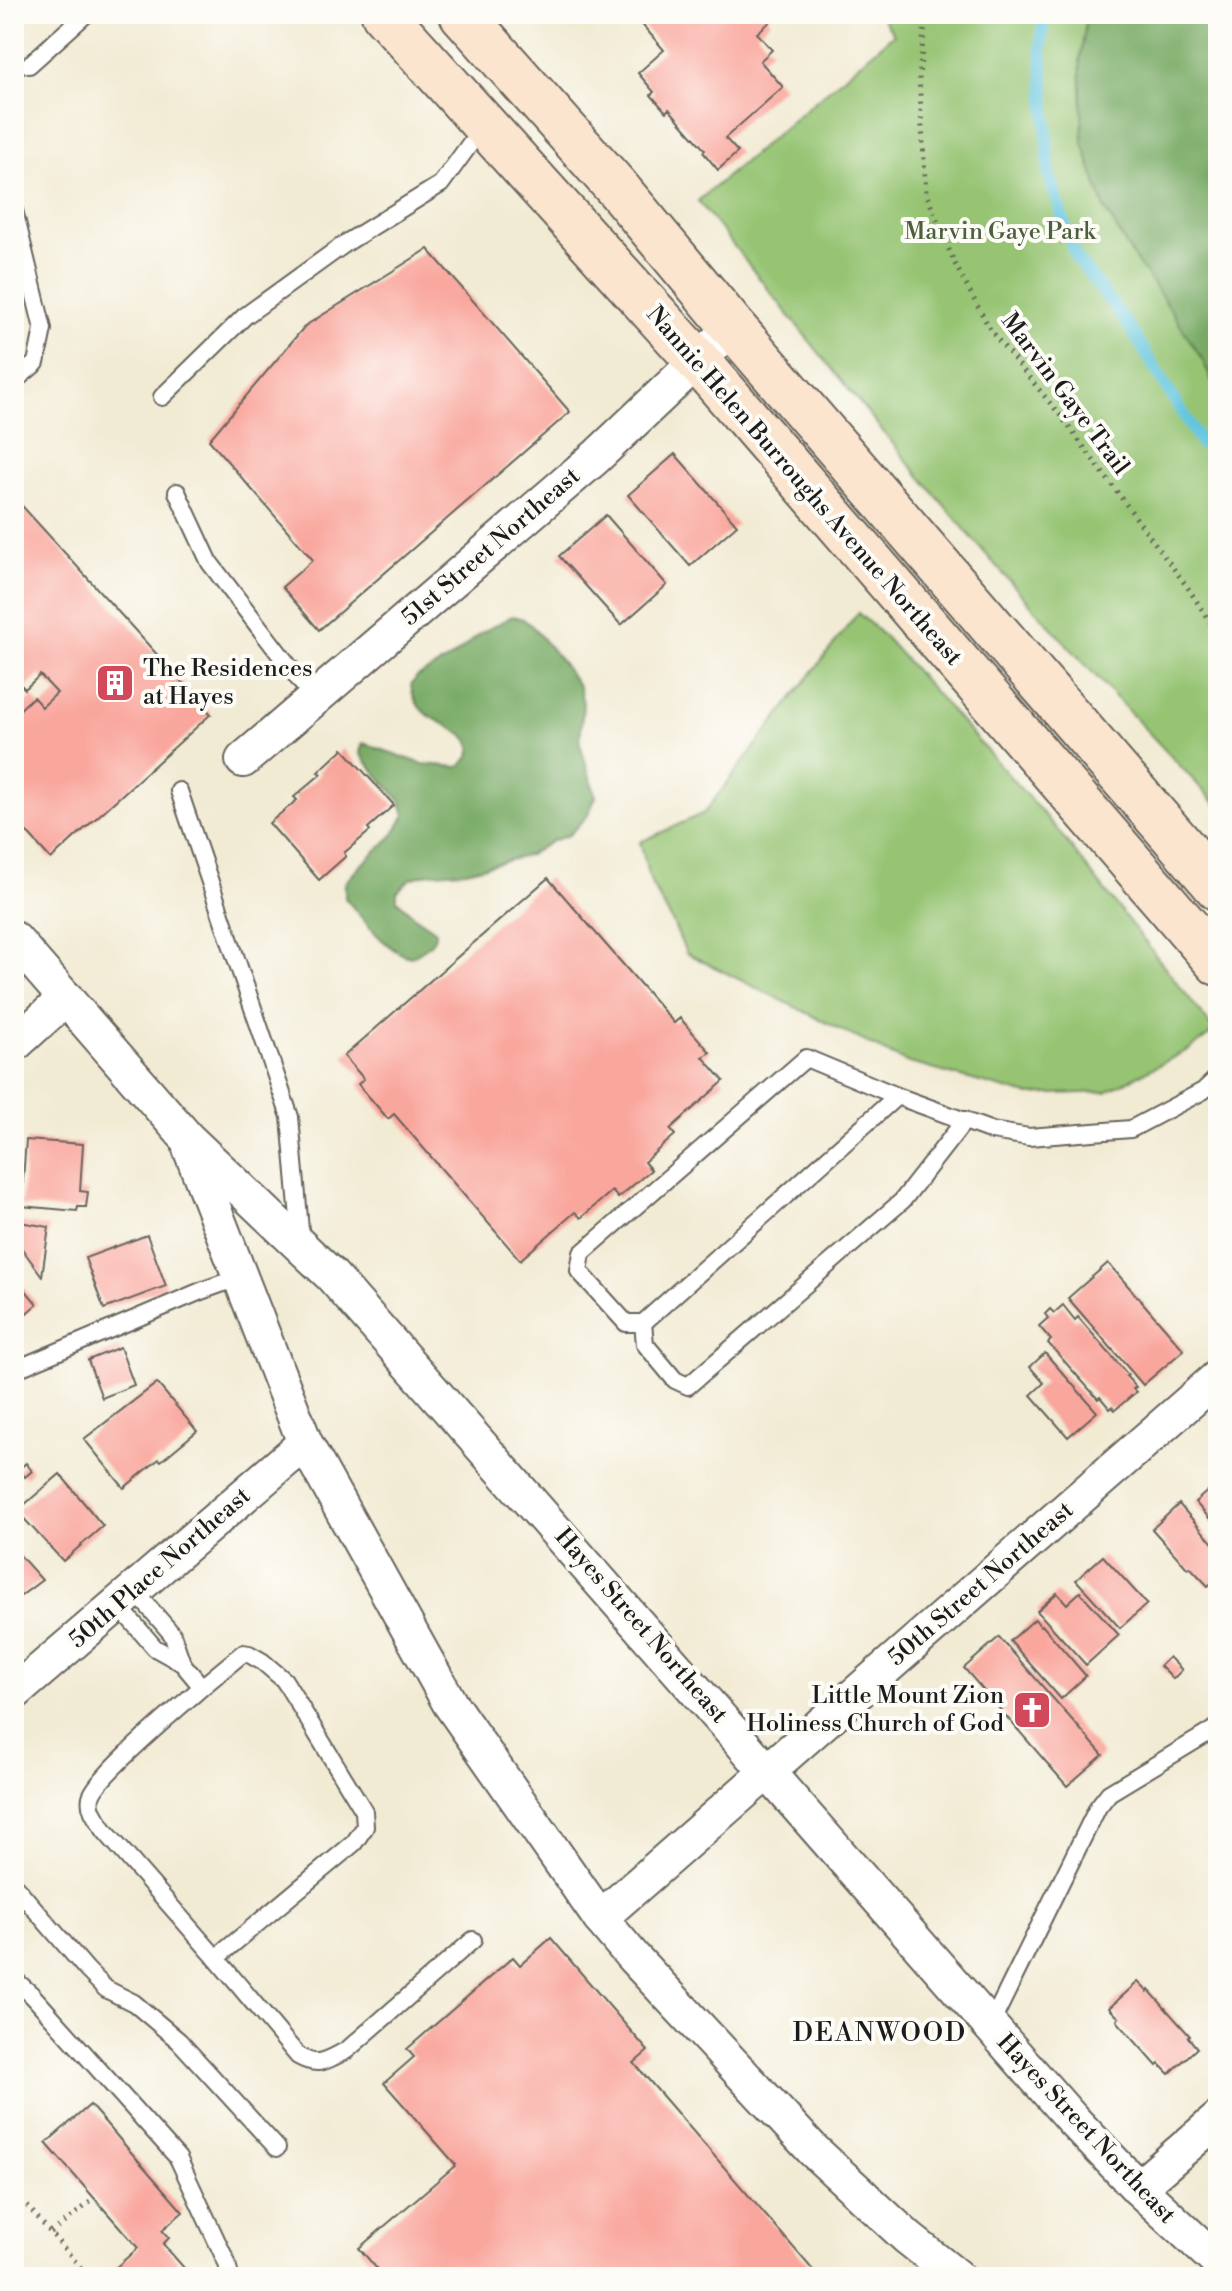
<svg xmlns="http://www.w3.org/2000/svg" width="1232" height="2291" font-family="'Libre Bodoni',serif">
<rect width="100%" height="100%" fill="#fdfcf7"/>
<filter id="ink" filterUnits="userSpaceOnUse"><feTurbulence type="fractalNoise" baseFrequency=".0125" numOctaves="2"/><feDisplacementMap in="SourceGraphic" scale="16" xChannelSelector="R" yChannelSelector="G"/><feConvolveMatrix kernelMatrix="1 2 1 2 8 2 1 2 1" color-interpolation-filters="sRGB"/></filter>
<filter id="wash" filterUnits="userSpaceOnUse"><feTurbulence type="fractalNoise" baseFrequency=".006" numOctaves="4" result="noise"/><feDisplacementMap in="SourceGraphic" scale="32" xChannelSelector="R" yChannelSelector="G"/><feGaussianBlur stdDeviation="1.8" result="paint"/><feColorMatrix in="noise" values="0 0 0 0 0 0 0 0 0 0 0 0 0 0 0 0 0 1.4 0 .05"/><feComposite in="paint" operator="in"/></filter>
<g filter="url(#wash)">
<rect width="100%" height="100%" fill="#f2ebd4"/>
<g fill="#96c473" stroke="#597048" stroke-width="2">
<path d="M879 14H1218V806C1141 725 1065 644 991 560 890 443 794 322 698 201L894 34Z"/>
<polygon points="858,613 886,638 1055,827 1215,1031 1190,1049 1106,1092 1028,1095 906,1062 686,953 674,925 651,883 640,842 704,813"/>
</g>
<g fill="#78aa65" stroke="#4a6340" stroke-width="2">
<polygon points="1087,14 1218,14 1218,394 1203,361 1163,298 1134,258 1105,209 1083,143 1080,60"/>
<path d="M512 616 523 619 533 627 562 662 579 687 583 703 580 744 596 797 588 815 569 835 552 841 529 855 467 871 430 873 410 879 397 892V900L413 915 435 930C436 945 422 950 411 957 387 953 361 916 345 898V883L359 867 393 835 405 815 401 802 363 758 360 752 363 743 423 764 459 767C496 739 441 726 425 713 417 706 412 695 411 685L417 677 451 658 481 633Z"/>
</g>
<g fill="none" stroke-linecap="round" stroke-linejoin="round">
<polyline stroke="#61c5df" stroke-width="12" points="1044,14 1041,48 1046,111 1049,175 1075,256 1129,326 1202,445"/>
</g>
<g id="blocks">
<g fill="#f9a69c">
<polygon points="633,14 765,14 771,21 757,33 772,50 760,61 783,87 725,138 738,152 718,170 703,152 705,150 669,109 666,112 651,95 654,92 638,73 664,50"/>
<polygon points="428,249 570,412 319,630 282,587 313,560 209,440 305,326"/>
<polygon points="675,454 737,525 690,566 628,495"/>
<polygon points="14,497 211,714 51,859 14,818 14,715 33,697 42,707 57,693 40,675 25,689 14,678"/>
<polygon points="606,515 667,585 621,625 559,556"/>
<polygon points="343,749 394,805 368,828 370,831 344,853 346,856 319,880 269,823 297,800 294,797 321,774 318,772"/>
<polygon points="548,878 674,1023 680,1018 710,1052 703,1057 724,1081 670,1129 675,1135 644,1162 651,1170 618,1198 612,1191 581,1218 575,1212 520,1260 394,1114 388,1119 358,1084 364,1079 344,1056"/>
<polygon points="26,1140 83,1144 80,1191 88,1192 86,1207 78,1207 77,1211 21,1206"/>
<polygon points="14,1221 49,1227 42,1276 14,1238"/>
<polygon points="147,1235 166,1286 104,1309 85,1258"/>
<polygon points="1108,1263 1184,1350 1143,1385 1068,1298"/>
<polygon points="18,1281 37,1304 22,1317 14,1308 14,1284"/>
<polygon points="1063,1305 1075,1320 1078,1317 1128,1375 1126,1376 1136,1387 1133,1389 1136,1392 1115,1410 1112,1407 1110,1409 1100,1397 1098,1399 1048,1343 1051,1340 1039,1326 1048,1318 1045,1314 1050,1309 1054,1313"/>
<polygon points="120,1347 134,1385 102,1398 88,1360"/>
<polygon points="1045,1353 1097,1412 1068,1437 1031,1395 1044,1383 1030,1367"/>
<polygon points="157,1383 197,1431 161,1461 159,1459 124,1488 84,1439"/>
<polygon points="26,1463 32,1471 25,1477 19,1469"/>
<polygon points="60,1474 103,1526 63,1561 17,1511"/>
<polygon points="1218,1482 1218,1528 1195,1502"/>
<polygon points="1179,1504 1218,1549 1218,1577 1208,1586 1190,1567 1188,1569 1152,1529"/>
<polygon points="14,1549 42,1580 14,1601"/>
<polygon points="1103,1556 1147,1604 1120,1628 1076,1580"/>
<polygon points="1080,1592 1119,1635 1086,1665 1037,1611 1057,1593 1067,1604"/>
<polygon points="1035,1619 1040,1626 1042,1625 1086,1676 1061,1699 1010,1641"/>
<polygon points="999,1637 1103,1755 1067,1786 964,1668"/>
<polygon points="1169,1657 1182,1670 1173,1679 1160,1666"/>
<polygon points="551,1938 648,2051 634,2063 819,2277 384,2277 359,2248 456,2165 384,2083 414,2057 407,2049 513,1957 520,1965"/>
<polygon points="1138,1982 1148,1992 1149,1990 1190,2036 1188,2037 1197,2048 1169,2074 1159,2064 1157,2066 1117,2021 1119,2018 1109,2008"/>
<polygon points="90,2105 183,2212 162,2230 169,2238 163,2244 192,2277 105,2277 138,2248 46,2143"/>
</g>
</g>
</g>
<g filter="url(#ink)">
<use href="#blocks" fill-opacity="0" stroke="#67645c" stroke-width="2"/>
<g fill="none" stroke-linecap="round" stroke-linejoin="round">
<defs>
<g id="lane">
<polyline points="29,65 86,14"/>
<polyline points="14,210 43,329 36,363 19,377 14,371"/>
<polyline points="162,397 245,316 346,243 441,184 483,126"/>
<polyline points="177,492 210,563 314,699"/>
<polyline points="179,791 290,1117 301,1241"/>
<polyline points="897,1096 643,1323 626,1323 579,1271 582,1253 806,1058 897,1096 992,1131 1029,1137 1131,1129 1203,1091 1218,1077"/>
<polyline points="643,1323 645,1344 675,1380 688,1386 902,1201 965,1120"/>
<polyline points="14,1372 19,1368 201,1291 240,1277"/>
<polyline points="117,1604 155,1648 182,1663 172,1634 134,1590"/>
<path d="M182 1663 202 1687 243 1653 249 1654 263 1662 284 1680 364 1811 365 1827 354 1843 216 1958 105 1831C99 1821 88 1810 91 1797 97 1775 181 1706 202 1687"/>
<polyline points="14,1885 87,1970 106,1989 134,2003 179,2041 277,2148"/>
<path d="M216 1958 298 2056C319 2068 327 2060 347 2050L473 1940"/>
<polyline points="14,1979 32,1995 178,2158 227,2263 230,2277"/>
<polyline points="990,2026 1098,1807 1109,1793 1218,1727"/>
</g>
<g id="street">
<polyline points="243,760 596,457 733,327"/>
<polyline points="14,939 187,1138 332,1276 1072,2119 1138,2188 1218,2262"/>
<polyline points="14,1045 66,998"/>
<polyline points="190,1148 305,1443 449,1702 600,1918 633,1957 813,2150 908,2238 957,2277"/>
<polyline points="14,1693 305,1443"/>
<polyline points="600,1918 1218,1377"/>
<polyline points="1138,2188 1218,2119"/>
</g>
<g id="secondary">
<polyline points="384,14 697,360 1218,963"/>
<polyline points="462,14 618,189 733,327 1218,888"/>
</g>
</defs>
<use href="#lane" stroke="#67645c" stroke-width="20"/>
<use href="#street" stroke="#67645c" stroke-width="38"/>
<use href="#secondary" stroke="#67645c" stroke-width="48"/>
<g stroke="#67645c" stroke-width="5" stroke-dasharray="2 6" stroke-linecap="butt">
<polyline points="926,14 919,77 926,193 954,262 991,331 1060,415 1188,588 1218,634"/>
<polyline points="14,2197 24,2202 89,2277"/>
<polyline points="51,2233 94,2199"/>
</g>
<use href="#lane" stroke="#fff" stroke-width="16"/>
<use href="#street" stroke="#fff" stroke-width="34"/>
<use href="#secondary" stroke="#fbe5cf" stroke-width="44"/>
</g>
</g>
<defs>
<symbol id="building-square" viewBox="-11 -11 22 22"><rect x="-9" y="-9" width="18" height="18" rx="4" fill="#d1495b" stroke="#fdfcf7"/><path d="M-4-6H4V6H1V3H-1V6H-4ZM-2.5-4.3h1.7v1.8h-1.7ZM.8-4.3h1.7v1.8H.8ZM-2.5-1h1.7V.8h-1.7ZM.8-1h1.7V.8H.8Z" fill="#fff"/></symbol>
<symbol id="church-square" viewBox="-11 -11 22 22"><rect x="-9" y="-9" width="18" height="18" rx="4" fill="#d1495b" stroke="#fdfcf7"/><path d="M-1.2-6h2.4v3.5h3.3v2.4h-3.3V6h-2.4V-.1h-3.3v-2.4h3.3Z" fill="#fff"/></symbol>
</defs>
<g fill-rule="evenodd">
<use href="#building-square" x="93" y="661" width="44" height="44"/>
<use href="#church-square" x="1010" y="1688" width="44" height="44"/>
</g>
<g text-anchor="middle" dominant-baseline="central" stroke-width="8" stroke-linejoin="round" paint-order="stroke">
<g font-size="24" fill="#4d5f3f" stroke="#fdfcf7">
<text x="1000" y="232">Marvin Gaye Park</text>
</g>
<g font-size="24" fill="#1c1c1c" stroke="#fdfcf7">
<text transform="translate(1065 394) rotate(53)">Marvin Gaye Trail</text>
<text transform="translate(804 486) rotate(49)">Nannie Helen Burroughs Avenue Northeast</text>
<text transform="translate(491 547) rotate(-41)">51st Street Northeast</text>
<text transform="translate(160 1568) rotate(-41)">50th Place Northeast</text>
<text transform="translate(981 1584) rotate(-41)">50th Street Northeast</text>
<text transform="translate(641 1626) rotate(49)">Hayes Street Northeast</text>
<text transform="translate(1086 2129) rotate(47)">Hayes Street Northeast</text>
</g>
<g font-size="24" fill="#1c1c1c" stroke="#fdfcf7" text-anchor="start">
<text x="143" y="669">The Residences<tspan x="143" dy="28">at Hayes</tspan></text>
<text x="1004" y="1696" text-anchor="end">Little Mount Zion<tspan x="1004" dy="28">Holiness Church of God</tspan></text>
</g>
<g font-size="26" letter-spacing="2" fill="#1c1c1c" stroke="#fdfcf7">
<text x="880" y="2033">DEANWOOD</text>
</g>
</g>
<rect width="1232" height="2291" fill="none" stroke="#fdfcf7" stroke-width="48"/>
</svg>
